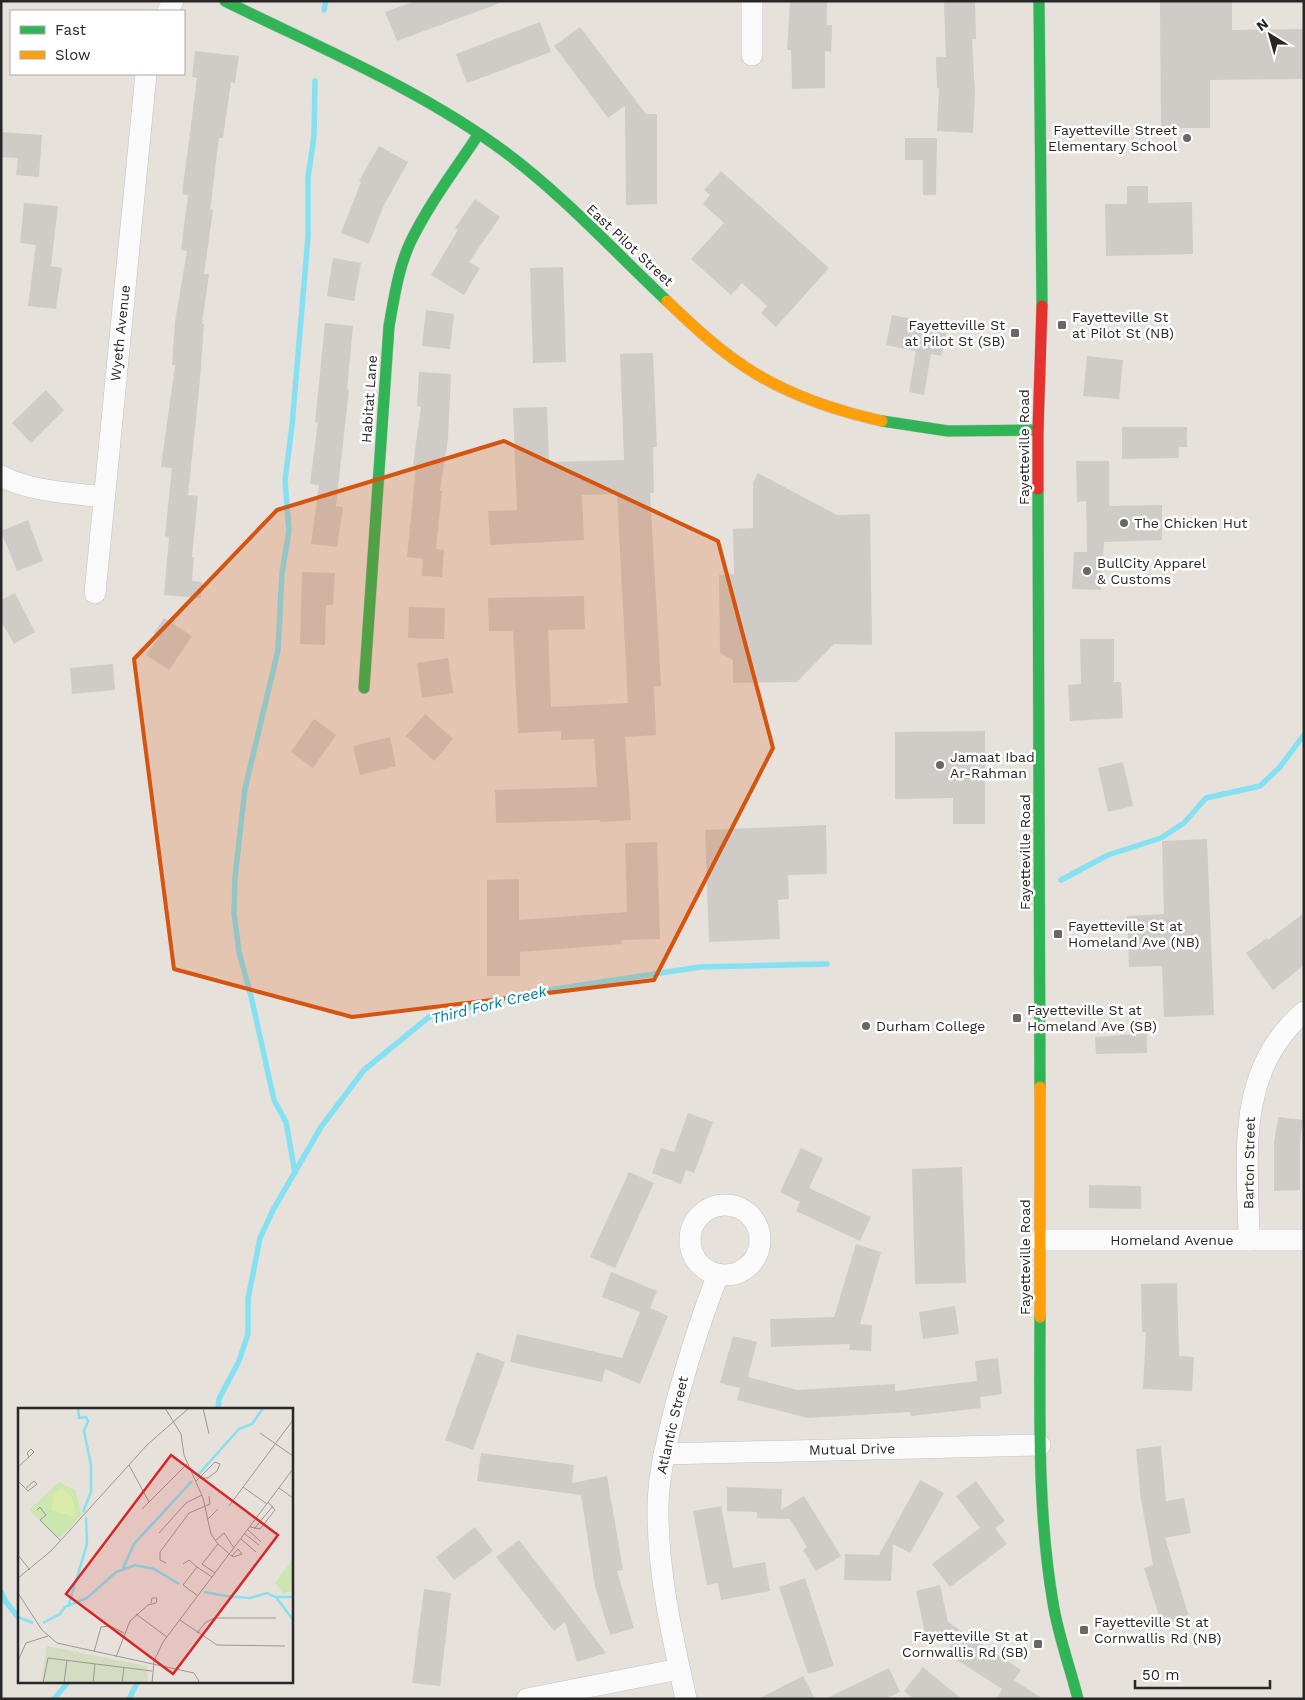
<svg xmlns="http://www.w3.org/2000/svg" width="1305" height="1700" font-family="'Work Sans',sans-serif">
<rect width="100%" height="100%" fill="#e7e1db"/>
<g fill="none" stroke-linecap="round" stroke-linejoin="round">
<g stroke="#85e1f2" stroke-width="5.5">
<polyline points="324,10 326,1"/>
<polyline points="1061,880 1108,855 1161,838 1184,823 1206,798 1260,786 1279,768 1304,735"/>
<polyline points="295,1173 286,1122 274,1100 251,996 239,952 234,913 235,877 245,789 278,650 282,573 289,531 285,480 292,426 308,237 308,178 314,136 315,81"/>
<polyline points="218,1409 219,1399 239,1361 248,1334 248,1299 260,1238 273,1210 321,1127 364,1070 429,1017 536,992 700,967 827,964"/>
<polyline points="1,1592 6,1602 19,1618"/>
<polyline points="54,1699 69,1681"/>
<polyline points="129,1699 138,1681"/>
</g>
</g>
<g fill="#cfcbc6">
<polygon points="415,1 500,1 500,3 397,41 385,12"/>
<polygon points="790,1 827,1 827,25 832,25 831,52 825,51 825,88 792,89 791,50 787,50"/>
<polygon points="944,1 975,1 976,39 972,39 975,94 973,133 937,131 939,88 937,88 936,57 946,57"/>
<polygon points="1160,1 1232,1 1232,30 1304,29 1304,79 1210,80 1210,128 1161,128"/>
<polygon points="540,22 551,52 467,83 456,54"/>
<polygon points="580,27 646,114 657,114 657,204 626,205 625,106 608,118 554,46"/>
<polygon points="195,51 239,56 235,83 231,82 223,138 219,138 210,210 213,210 204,274 209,274 202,324 204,324 200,380 188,495 198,496 192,557 194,557 192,581 202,582 201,598 164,595 169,537 165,536 172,468 161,467 175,365 172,365 175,322 187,251 181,250 188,195 182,194 197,78 192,77"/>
<polygon points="1,132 42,135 39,177 16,175 18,158 1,157"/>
<polygon points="905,138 937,138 936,195 923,195 923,160 905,160"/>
<polygon points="379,146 408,162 383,207 369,244 341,233 361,182 359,181"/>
<polygon points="721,171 829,268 776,327 761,313 767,306 742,283 731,295 691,259 724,223 703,204 710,195 704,190"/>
<polygon points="1127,186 1148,186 1148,203 1192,202 1193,254 1106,256 1105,204 1127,204"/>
<polygon points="475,199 500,217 469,262 480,268 464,295 431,275 458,230 455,228"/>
<polygon points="24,203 58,206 51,266 62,268 56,309 28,306 36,245 20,243"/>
<polygon points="333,258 361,263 354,301 327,296"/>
<polygon points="563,267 566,362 533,363 530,268"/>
<polygon points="426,310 454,314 450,349 422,346"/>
<polygon points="892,315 948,326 941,356 931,354 924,395 909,392 916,351 886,345"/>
<polygon points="325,323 353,326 347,389 349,390 336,506 343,507 337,547 311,544 319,485 310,484 318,422 315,422"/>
<polygon points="653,353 657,447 653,447 654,493 650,493 661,686 654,687 656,735 625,737 631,820 600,822 600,820 496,823 495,790 597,787 594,739 561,740 561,731 518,733 513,631 489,631 488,598 584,596 585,629 548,630 551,707 628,703 617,494 582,495 584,540 490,545 488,511 517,510 513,408 547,407 549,462 624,460 620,354"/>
<polygon points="1087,356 1123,360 1119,399 1083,396"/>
<polygon points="419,372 451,374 448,438 440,491 442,491 436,549 444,550 442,577 422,576 423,559 407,557 416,465 413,465 421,407 417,406"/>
<polygon points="46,390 64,410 31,443 12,423"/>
<polygon points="1122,427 1187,427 1187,447 1179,447 1179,458 1122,459"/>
<polygon points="1076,461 1109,461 1109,506 1162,505 1162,540 1104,542 1101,590 1072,589 1074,552 1087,552 1086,501 1077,502"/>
<polygon points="758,473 837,515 870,514 872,645 834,644 797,682 733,683 733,660 720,653 719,575 734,574 733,529 753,528 753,483"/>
<polygon points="28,520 43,561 17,571 1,531"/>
<polygon points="302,572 335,573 333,605 326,605 325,645 300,644"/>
<polygon points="15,593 35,632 14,644 1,621 1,600"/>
<polygon points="409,607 445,608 444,639 408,638"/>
<polygon points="164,618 192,636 169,670 146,655 159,637 154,633"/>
<polygon points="1080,639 1114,639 1114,682 1121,682 1123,718 1070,721 1068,685 1081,684"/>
<polygon points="448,658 453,693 422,698 417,663"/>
<polygon points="113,664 115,690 72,694 70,668"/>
<polygon points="425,714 453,739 434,761 406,736"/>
<polygon points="314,719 336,735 313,768 291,752"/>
<polygon points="985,731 985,824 953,824 953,798 895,799 895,732"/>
<polygon points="390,737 396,766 360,775 353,746"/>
<polygon points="1123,762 1133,806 1108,812 1098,768"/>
<polygon points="826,825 827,874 788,875 789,899 778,900 780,939 709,942 705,830"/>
<polygon points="1207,839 1214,1015 1164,1017 1162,966 1129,967 1127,916 1164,914 1162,841"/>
<polygon points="657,842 660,939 621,940 622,944 520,952 520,976 487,976 487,880 519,879 519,920 627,912 625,843"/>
<polygon points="1304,913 1304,965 1273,990 1246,953 1267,938 1268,940"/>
<polygon points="1147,1033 1147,1053 1096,1054 1095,1037"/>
<polygon points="688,1113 713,1122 694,1173 686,1170 681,1184 652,1173 661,1148 674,1152"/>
<polygon points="1278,1117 1303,1120 1300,1143 1300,1190 1274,1191 1274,1143"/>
<polygon points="801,1148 823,1158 809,1188 871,1217 860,1241 796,1211 800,1202 780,1192"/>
<polygon points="962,1167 966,1283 915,1284 912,1169"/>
<polygon points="629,1172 654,1183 615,1268 590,1257"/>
<polygon points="1089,1185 1141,1186 1141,1209 1089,1208"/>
<polygon points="856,1244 881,1252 860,1324 872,1325 871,1351 849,1350 850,1344 771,1347 770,1319 834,1317"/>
<polygon points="611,1272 657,1291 650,1308 668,1316 640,1384 605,1369 602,1382 510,1362 517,1334 622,1358 640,1312 602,1297"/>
<polygon points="1177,1283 1179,1356 1194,1357 1192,1391 1143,1389 1146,1332 1142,1332 1141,1284"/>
<polygon points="955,1306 959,1334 923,1339 919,1312"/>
<polygon points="733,1336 757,1342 748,1377 797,1390 895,1384 895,1391 977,1381 975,1361 998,1358 1002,1394 980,1397 981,1408 911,1416 910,1412 808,1418 737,1400 740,1388 720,1383"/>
<polygon points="477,1352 505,1362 473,1450 445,1440"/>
<polygon points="1161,1446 1166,1501 1184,1498 1191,1533 1165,1538 1189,1617 1162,1625 1144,1568 1153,1565 1141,1500 1136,1449"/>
<polygon points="481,1453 574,1465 572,1483 607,1476 623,1570 617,1571 634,1628 610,1635 595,1586 581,1495 477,1481"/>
<polygon points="920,1480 944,1493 910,1553 893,1544 891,1581 844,1580 845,1554 879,1555"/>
<polygon points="976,1481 1005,1521 995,1528 1007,1544 950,1587 932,1564 980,1528 956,1496"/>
<polygon points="727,1487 782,1489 781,1510 804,1496 841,1556 816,1571 803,1550 807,1547 790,1519 757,1518 757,1512 727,1511"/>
<polygon points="721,1506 733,1568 765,1562 770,1591 721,1600 718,1583 707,1585 693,1511"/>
<polygon points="475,1527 493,1551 454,1580 436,1557"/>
<polygon points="519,1540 557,1589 606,1653 577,1662 565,1622 554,1631 496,1557"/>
<polygon points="805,1578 834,1666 808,1674 779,1587"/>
<polygon points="940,1585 948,1622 960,1630 926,1638 916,1591"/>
<polygon points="424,1589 451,1593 440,1686 412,1683"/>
<polygon points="961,1630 1021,1670 1014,1680 1043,1699 996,1699 1002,1689 946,1653"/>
<polygon points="923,1667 937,1679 962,1699 913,1699 904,1691"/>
<polygon points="889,1668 900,1692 885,1699 825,1699"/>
<polygon points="803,1676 815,1699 758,1699"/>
</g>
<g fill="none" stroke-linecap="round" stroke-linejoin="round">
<defs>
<g id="street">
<polyline points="752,1 752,55"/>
<polyline points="168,11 173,1"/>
<path d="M1 476C32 492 71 493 104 497"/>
<polyline points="95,593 146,74"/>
<circle cx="725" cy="1240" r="35"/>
<polyline points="1040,1240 1304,1240"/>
<path d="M1249 1240C1248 1158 1234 1072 1304 1012"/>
<polyline points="664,1454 1040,1445"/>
<polyline points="527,1699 679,1669"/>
<path d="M686 1699C672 1635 657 1570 658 1505 659 1470 668 1437 676 1404 688 1360 701 1317 718 1275"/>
</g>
<g id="fast">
<path d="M225 1C320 48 420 89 505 152 564 196 614 251 667 301"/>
<polyline points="1039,1 1042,306"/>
<polyline points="882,421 948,431 1038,430"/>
<polyline points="1038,489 1040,1087"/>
<path d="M364 688 389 326C394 299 398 269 410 243 428 205 455 170 478 135"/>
<path d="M1040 1317C1040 1412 1037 1509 1053 1603 1058 1635 1070 1667 1078 1699"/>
</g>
<g id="slow">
<path d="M667 301C694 327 722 353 753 372 792 396 837 411 882 421"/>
<polyline points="1040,1087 1040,1317"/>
</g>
<polyline id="jam" points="1038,489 1038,430 1042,306"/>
</defs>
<use href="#street" stroke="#c3c1c2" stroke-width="22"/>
<use href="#fast" stroke="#c3c1c2" stroke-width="12"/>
<use href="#slow" stroke="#c3c1c2" stroke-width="12"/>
<use href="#jam" stroke="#c3c1c2" stroke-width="12"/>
<use href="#street" stroke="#fbfafa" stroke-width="21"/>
<use href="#fast" stroke="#30b455" stroke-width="11"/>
<use href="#slow" stroke="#ff9f0a" stroke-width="11"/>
<use href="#jam" stroke="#e5322d" stroke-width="11"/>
</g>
<path fill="#d5540f" fill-opacity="0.2" stroke="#d5540f" stroke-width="4" stroke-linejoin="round" d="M504 441 718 541 773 748 654 980 352 1017 174 969 134 659 277 510Z"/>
<g fill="#6a6866" stroke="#fff" stroke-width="2">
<circle cx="1187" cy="138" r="5"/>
<rect x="1057" y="320" width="10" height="10" rx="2.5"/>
<rect x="1010" y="328" width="10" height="10" rx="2.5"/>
<circle cx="1124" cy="523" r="5"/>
<circle cx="1087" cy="571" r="5"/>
<circle cx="940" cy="765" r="5"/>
<rect x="1053" y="929" width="10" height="10" rx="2.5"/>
<rect x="1012" y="1013" width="10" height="10" rx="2.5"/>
<circle cx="866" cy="1026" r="5"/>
<rect x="1079" y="1625" width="10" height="10" rx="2.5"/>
<rect x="1033" y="1639" width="10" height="10" rx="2.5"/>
</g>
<g text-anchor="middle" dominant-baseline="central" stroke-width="5" stroke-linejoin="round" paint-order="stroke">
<g font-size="14" fill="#272727" stroke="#fff" text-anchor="start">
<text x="1177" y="130" text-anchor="end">Fayetteville Street<tspan x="1177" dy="16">Elementary School</tspan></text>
<text x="1072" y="317">Fayetteville St<tspan x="1072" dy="16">at Pilot St (NB)</tspan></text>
<text x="1005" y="325" text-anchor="end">Fayetteville St<tspan x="1005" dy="16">at Pilot St (SB)</tspan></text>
<text x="1134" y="523">The Chicken Hut</text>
<text x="1097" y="563">BullCity Apparel<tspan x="1097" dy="16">&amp; Customs</tspan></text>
<text x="950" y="757">Jamaat Ibad<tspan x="950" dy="16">Ar-Rahman</tspan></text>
<text x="1068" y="926">Fayetteville St at<tspan x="1068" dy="16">Homeland Ave (NB)</tspan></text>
<text x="1027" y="1010">Fayetteville St at<tspan x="1027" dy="16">Homeland Ave (SB)</tspan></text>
<text x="876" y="1026">Durham College</text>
<text x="1094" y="1622">Fayetteville St at<tspan x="1094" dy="16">Cornwallis Rd (NB)</tspan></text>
<text x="1028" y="1636" text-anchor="end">Fayetteville St at<tspan x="1028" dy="16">Cornwallis Rd (SB)</tspan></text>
</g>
<g font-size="14" fill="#272727" stroke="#fff">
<text transform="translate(630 245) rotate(43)">East Pilot Street</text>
<text transform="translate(120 333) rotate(-84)">Wyeth Avenue</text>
<text transform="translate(369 399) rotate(-86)">Habitat Lane</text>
<text transform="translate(1024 447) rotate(-90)">Fayetteville Road</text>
<text transform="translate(1025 852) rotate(-90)">Fayetteville Road</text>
<text transform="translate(1249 1163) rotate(-89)">Barton Street</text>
<text x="1172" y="1240">Homeland Avenue</text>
<text transform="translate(1025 1257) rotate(-90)">Fayetteville Road</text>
<text transform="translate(672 1425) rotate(-77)">Atlantic Street</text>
<text transform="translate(852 1449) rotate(-1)">Mutual Drive</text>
</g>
<g font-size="15" font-style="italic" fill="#007aa2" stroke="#fff">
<text transform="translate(489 1005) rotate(-14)">Third Fork Creek</text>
</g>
</g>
<g transform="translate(18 1408)">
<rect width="275" height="275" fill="#e7e1db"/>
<path d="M41 74 57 82 64 107 41 131 11 102ZM275 151V185L272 183 266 186 257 175Z" fill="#cbe6af"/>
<path d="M29 238 129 258 130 275H23Z" fill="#d4dcc1"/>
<path d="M44 80 55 91 57 109 33 102 36 85Z" fill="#daebac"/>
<path fill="none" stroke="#85e1f2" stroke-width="2.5" d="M60 0 61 10 68 9 70 13 66 23 73 57V84L65 104M179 68 221 21 234 16 245 0M105 160 116 136 174 73M186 184 208 188 232 190 249 185 257 189H275M258 189 275 212M51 196 69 136 68 109M0 209 15 215M25 215 42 206 47 199 69 190 98 164 117 157 136 161 161 176"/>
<path fill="none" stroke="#9a9793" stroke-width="1" d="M147 0 163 26 166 47 185 90 193 126 200 136 215 149 224 146 220 141 214 148M185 0 191 26M242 25 275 48M111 57 131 94M0 59 11 49 16 44 13 41 9 45 11 49M0 73 10 83 19 76 16 73 7 81M178 73 197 54 202 56 199 63 190 70H182M225 79 249 96M261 80 275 90M211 98 275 12M124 101 169 56M19 102 22 99 24 102 28 107 22 112 43 133M189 112 200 101M232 119 242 121 257 102 250 94M236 121 255 98M230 122 243 134M141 125 168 95 184 87M227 126 241 137M223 131 238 144M197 133 206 125 216 140M0 147 12 162M148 155 142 152V144L171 105 192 96 191 88M165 156 171 152 179 159M197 165 184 156 200 136M0 170 33 143 129 37 171 0M0 185 24 222 39 235 176 265 182 275M180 188 165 177 179 159 194 169M118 206 149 229M162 212 199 237 267 238M179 225 188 214 197 210H258M76 244 83 219 92 218 106 225M98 249 112 213 130 197 138 195 139 190H134L133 195M0 253 8 235 30 228M25 275 30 250 134 263M46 275 49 252M75 275 77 256M104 275 106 259M134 275 136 253 145 234 275 61"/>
<path fill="#d62828" fill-opacity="0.15" stroke="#d62828" stroke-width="2.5" d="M153 47 260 127 155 266 48 186Z"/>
<rect width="275" height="275" fill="none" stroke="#272727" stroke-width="2.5"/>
</g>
<rect width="1305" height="1700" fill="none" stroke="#272727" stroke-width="5"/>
<rect x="10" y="10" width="175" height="65" fill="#ffffff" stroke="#a9a9a9"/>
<rect x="20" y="26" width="25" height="8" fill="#30b455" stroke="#a9a9a9"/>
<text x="55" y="35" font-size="15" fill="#272727">Fast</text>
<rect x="20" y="51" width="25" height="8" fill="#ff9f0a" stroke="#a9a9a9"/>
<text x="55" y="60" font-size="15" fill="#272727">Slow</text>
<g transform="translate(1270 35) rotate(323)" stroke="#ffffff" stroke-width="4" paint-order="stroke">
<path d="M0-4L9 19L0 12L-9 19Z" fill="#272727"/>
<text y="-8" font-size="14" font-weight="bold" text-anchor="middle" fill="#272727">N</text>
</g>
<path d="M1135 1680v8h135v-8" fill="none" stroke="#272727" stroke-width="2.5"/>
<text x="1142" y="1680" font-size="15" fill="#272727" stroke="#ffffff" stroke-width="4" paint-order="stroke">50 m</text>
</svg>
